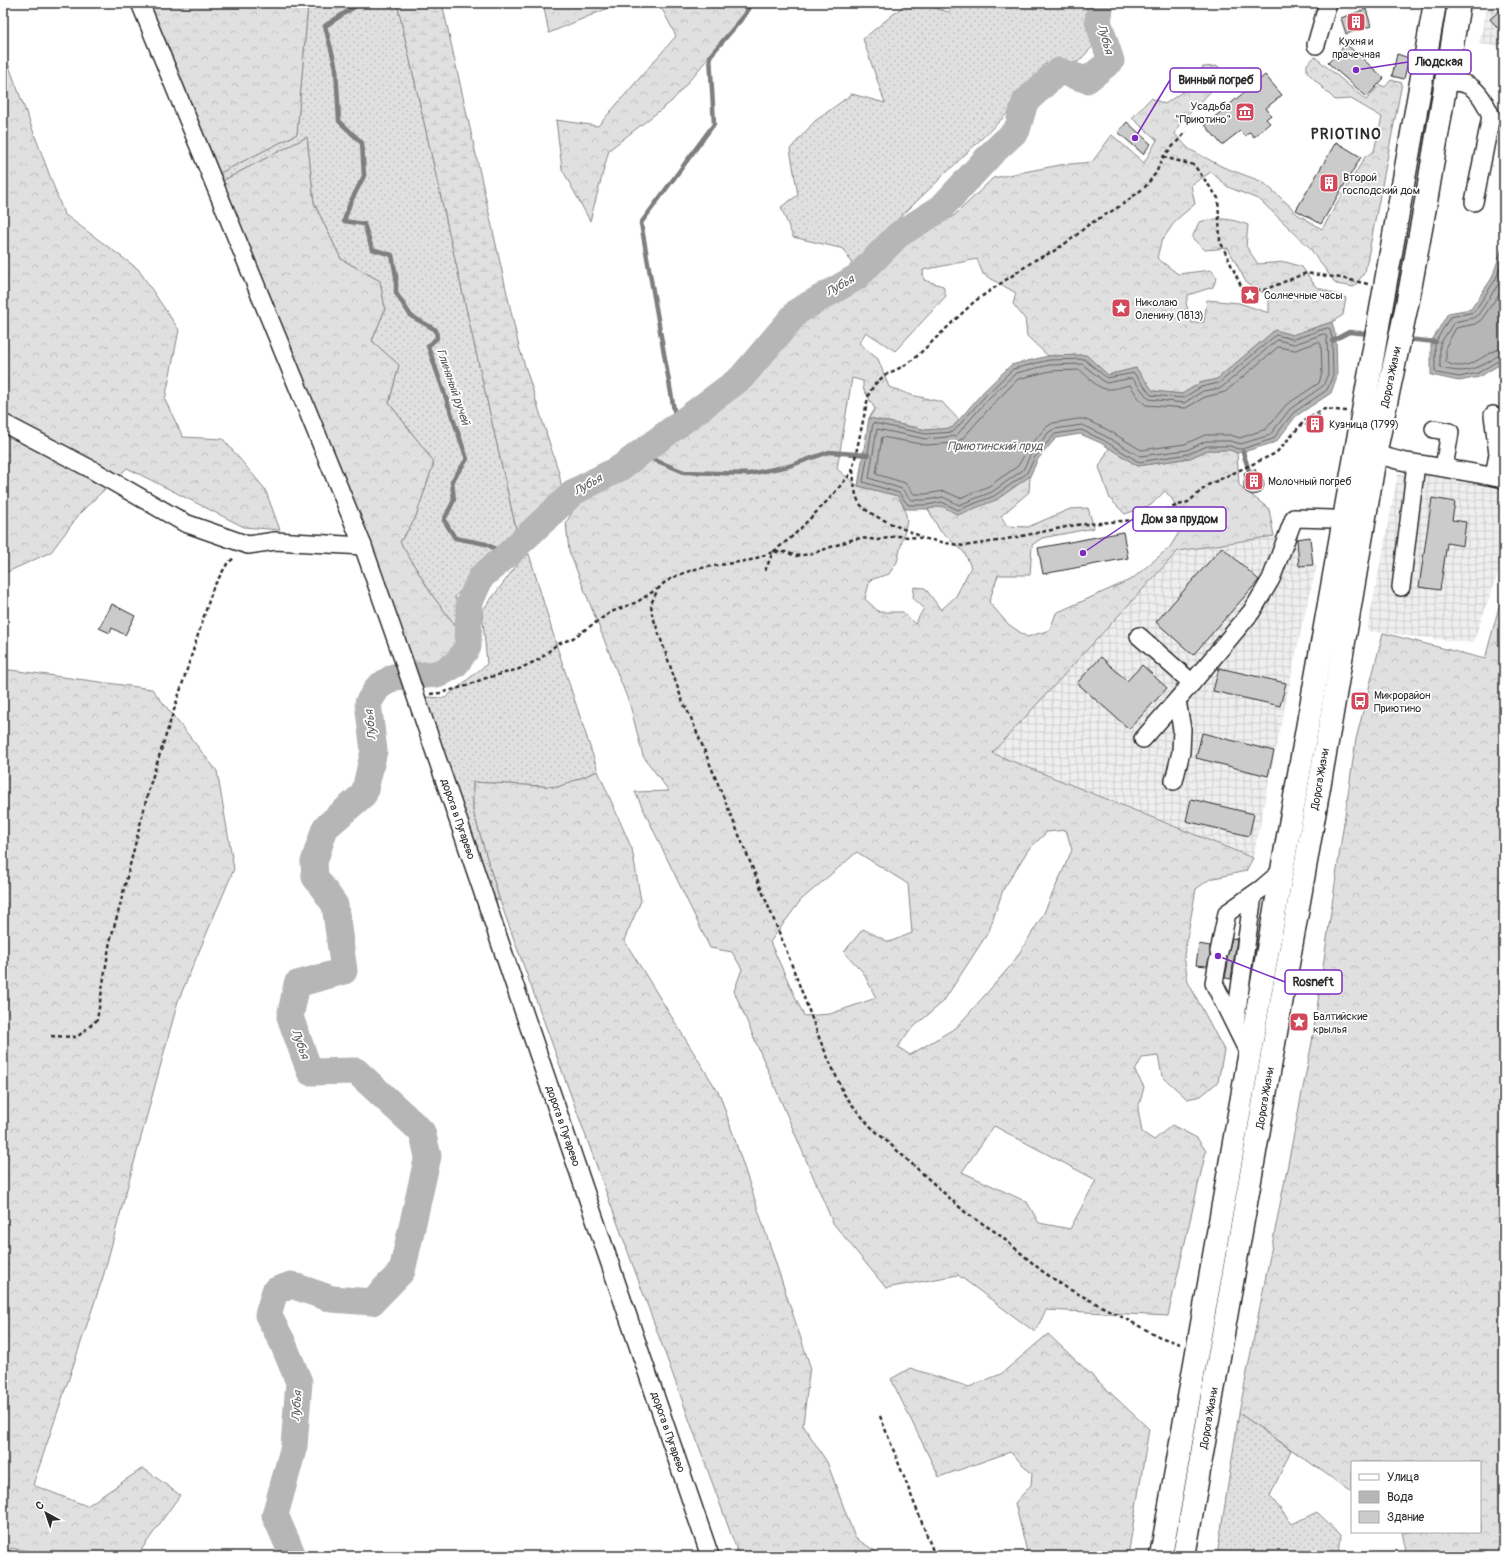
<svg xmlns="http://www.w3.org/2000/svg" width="1507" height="1559" font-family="Pangolin,sans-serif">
<defs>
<pattern id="industrial-grid" width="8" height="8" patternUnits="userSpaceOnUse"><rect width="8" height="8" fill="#efefef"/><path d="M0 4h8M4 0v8" fill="none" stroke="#cdcdcd"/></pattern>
<pattern id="grass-dots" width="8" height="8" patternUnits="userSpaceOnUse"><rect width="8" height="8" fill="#e0e0e0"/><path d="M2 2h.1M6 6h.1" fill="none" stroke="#c0c0c0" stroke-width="1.8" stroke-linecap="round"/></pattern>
<pattern id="forest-crowns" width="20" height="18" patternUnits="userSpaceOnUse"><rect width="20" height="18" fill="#e0e0e0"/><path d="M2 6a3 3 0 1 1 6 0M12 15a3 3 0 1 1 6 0" fill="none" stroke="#c0c0c0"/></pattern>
<pattern id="wetland-marsh" width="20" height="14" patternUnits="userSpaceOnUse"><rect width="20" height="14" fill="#e0e0e0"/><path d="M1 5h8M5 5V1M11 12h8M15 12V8" fill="none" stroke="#c0c0c0"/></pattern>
</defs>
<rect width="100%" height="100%" fill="#fff"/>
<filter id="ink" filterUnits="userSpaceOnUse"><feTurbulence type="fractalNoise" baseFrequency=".025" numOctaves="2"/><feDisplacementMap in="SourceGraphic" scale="8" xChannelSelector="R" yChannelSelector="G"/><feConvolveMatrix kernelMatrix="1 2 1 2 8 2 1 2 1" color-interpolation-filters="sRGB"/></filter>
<g filter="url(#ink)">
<g fill="url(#industrial-grid)">
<polygon points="1488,3 1504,3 1504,47 1479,44"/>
<polygon points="1398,474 1415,474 1500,486 1504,490 1504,556 1473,643 1367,631"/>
<polygon points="1274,536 1296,539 1310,537 1313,565 1317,565 1302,625 1253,858 991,753 1178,551"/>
</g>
<g fill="url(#grass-dots)" stroke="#868686">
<polygon points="306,3 397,3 517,533 490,558 455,597 464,624 461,633 432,595 400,542 415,519 434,462 389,403 399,365 372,341 385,309 380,281 341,259 314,203 307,137 222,181 220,173 297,134 308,4"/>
<polygon points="907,3 920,3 948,12 959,3 1085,3 1093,46 1078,62 1045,64 1009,112 852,264 844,249 793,237 781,207 798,195 790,149 815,121 852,94 885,103 863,39"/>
<polygon points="529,554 558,650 598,771 558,787 473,782 473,811 500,901 494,899 425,697 445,698 487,664 482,611 523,557"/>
<polygon points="1239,1413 1291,1450 1270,1496 1292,1524 1317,1512 1341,1535 1339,1556 1217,1556"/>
</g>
<g fill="url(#forest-crowns)" stroke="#868686" fill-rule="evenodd">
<polygon points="150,3 308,4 297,134 220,173"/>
<polygon points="543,3 620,3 549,33"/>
<polygon points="659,3 751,3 745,15 672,101 609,150 590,221 562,169 556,120 598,126 676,36"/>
<polygon points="3,50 64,214 138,269 179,330 165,400 183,437 223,439 265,489 280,530 244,527 127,468 81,512 51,552 3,574"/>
<path d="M1315 57 1366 100 1380 85 1385 87 1391 80 1402 83 1365 272 1354 287 1336 284 1309 247 1260 200 1228 187 1211 172 1191 185 1195 204 1176 220 1161 242 1157 258 1178 274 1211 270 1217 277 1213 287 1188 295 1186 303 1192 323 1204 322 1207 300 1239 303 1269 313V296L1247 284 1228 248 1205 250 1192 238 1199 222C1220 217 1228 218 1248 225L1246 246 1258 264 1286 262 1302 267 1316 287 1346 298 1343 315 1332 322 1292 335 1275 330 1217 379 1200 383 1182 394 1153 391 1136 368 1108 375 1086 355 1048 356 1027 336 1025 319 1013 304 1016 293 983 274 977 259 923 270 924 280 943 286 946 296 895 351 866 332 859 343 878 359 889 387 911 395 942 402 959 420 952 428 927 430 869 418 875 409 863 388V381L852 378 837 469 858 486 898 496 905 509 907 521 897 562 889 574 870 580 865 599 879 612H903L915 624 924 608 913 598 914 587 925 588 941 610 956 596 971 567 964 552 940 531 928 509 942 506 996 500 1030 476 1029 492 1001 516 1007 526 1028 527 1070 509 1088 508 1094 528 1042 538 1032 545 1030 575H998L989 602 1008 624 1027 637 1050 630 1056 613 1132 579 1170 547 1184 524 1172 499 1165 491 1151 505 1125 514 1110 499 1099 467 1109 448 1138 466 1190 458 1208 450H1230L1237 453 1239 485 1269 509 1274 536 1178 551 992 753 1253 858 1246 871 1210 879 1196 889 1184 955 1188 982 1224 1050 1218 1082 1201 1096 1187 1099 1162 1076 1158 1056 1142 1058 1135 1071 1144 1087 1138 1109 1142 1132 1154 1140 1172 1125 1197 1138 1206 1151 1168 1316 1046 1310 1035 1332 958 1275 886 1288 833 1223 734 991 742 969 732 952 710 948 635 792 669 791 643 756 630 705 569 551 566 523 577 503 682 435 745 387 802 323 862 285 902 247 955 215 993 178 1060 165 1092 162 1112 135 1144 163 1157 140 1132 118 1151 98 1165 104 1192 85 1203 67 1218 66 1223 79 1180 123 1175 134 1189 149 1223 167 1263 182 1290 206 1297 214 1322 229 1365 157 1374 151 1382 117 1351 99 1335 100 1307 72V64ZM1066 830 1072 850 1043 915 1013 963 957 1027 910 1055 898 1047 909 1031 943 1002 989 931 1003 890 1028 850 1047 832ZM857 852 908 884 912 933 889 942 863 929 844 952 863 972 876 998 830 1014 804 1016 770 942 801 900ZM994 1126 1096 1180 1070 1229 1039 1223 1027 1202 962 1172Z"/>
<polygon points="307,137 314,203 341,259 380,281 385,309 372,341 399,365 389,403 434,462 415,519 400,542 432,595 461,633 461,650 443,666 413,663 222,181"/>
<polygon points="1504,588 1504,1556 1407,1556 1402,1532 1480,1532 1480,1462 1352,1462 1352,1492 1239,1413 1312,1042 1356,739 1383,633 1485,659"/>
<polygon points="3,669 152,689 217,771 234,869 178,1001 103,1277 33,1485 87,1506 143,1468 180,1495 137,1556 54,1556 11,1548 9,1556 3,1556"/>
<polygon points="598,771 632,849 641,901 624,940 720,1095 810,1366 803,1425 827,1462 855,1538 883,1556 739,1556 500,901 473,811 473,782 558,787"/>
<polygon points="1048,1334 1149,1429 1128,1556 1028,1556 1015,1503 1031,1485 1032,1474 1010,1452 939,1477 891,1379 910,1368 969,1387 1001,1374"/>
</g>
<polygon fill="url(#wetland-marsh)" stroke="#868686" points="397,3 442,3 519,347 559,473 563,495 517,533"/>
<g fill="#b6b6b6" stroke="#7e7e7e">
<polygon points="1504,242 1504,362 1479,377 1459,381 1431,375 1431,342 1448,313 1471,309 1492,278"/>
<polygon points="1332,322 1336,338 1337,376 1331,393 1296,416 1276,442 1243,452 1237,453 1230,450 1208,450 1190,458 1138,466 1101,443 1080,434 1056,438 1038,459 1030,476 996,500 958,515 942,506 928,509 905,509 898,496 858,486 869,418 927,430 952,428 983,392 1011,365 1048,356 1086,355 1108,375 1136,368 1153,391 1182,394 1200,383 1217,379 1275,330 1292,335"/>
</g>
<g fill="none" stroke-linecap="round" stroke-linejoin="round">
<g stroke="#636363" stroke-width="1">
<polyline points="1504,255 1496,279 1474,312 1451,317 1447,322 1435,343 1435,371 1437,373 1459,377 1478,373 1501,359 1504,359"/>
<path d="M1504 271 1500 282 1478 315 1473 318 1454 322 1440 344V367L1441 368C1463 373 1470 372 1490 361 1495 358 1498 354 1504 354"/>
<path d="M1504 287 1481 320 1475 324 1456 328 1446 346V362C1468 376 1487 349 1504 348"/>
<polygon points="1328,328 1330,329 1332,339 1333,375 1327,390 1293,413 1273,439 1242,449 1238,449 1230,446 1207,446 1188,454 1139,462 1103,440 1081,430 1055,434 1035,457 1026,474 994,496 958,510 942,502 927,505 908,505 899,493 863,482 873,423 926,434 953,432 986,395 1013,369 1049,360 1084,359 1107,378 1134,373 1151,395 1183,398 1201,387 1219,383 1276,335 1293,339"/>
<polygon points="1324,334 1326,335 1327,339 1328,374 1323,386 1290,409 1270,435 1241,444 1230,441 1206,441 1187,450 1140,456 1105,436 1082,425 1054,429 1049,432 1031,454 1023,470 992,492 959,505 943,497 927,500 911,500 902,489 869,478 877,429 926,439 956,436 989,398 1016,373 1049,365 1082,364 1106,383 1132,378 1149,399 1184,403 1203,391 1221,388 1277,340 1294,344"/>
<path d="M1319 342 1321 344 1322 373 1319 383 1286 405 1266 429 1240 438 1230 435H1205L1185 444 1141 450 1108 430 1084 419H1078L1053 423 1045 428 1027 450 1018 466 989 486 960 498 944 491 926 494H914L905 483 876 474 882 437 926 445 955 443 963 438 994 403 1018 379 1050 371 1080 370C1089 377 1098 391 1111 389 1117 389 1123 386 1130 385L1140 400 1146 405 1186 408 1205 397 1225 392 1278 347 1295 350Z"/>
</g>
<g stroke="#7e7e7e" stroke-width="4.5">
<polyline points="360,3 325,26 336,68 339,121 362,143 364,176 350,203 344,221 364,224 372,249 392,255 396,276 396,293 411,316 436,330 437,338 428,346 467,459 452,481 454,500 444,520 455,538 486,544 507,555"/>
<polyline points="1406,339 1436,342"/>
<polyline points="1332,341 1349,332 1370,334"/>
<polyline points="677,427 641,223 714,124 710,56 745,15 751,3"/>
<polyline points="1243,452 1249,471"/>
<polyline points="640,454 684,472 749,474 789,466 829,452 868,455"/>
</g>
<polyline stroke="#b6b6b6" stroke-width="27" points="293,1556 275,1515 294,1446 299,1382 282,1341 268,1315 275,1291 291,1285 332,1299 372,1302 402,1271 428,1156 422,1132 356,1071 310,1072 290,1017 297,984 344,971 335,905 315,877 314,862 325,828 364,794 374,751 368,703 378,687 394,677 439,674 456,664 468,647 469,604 481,577 507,555 574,492 620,468 741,378 798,311 857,277 898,235 941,208 992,153 1017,130 1025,102 1059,71 1087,80 1111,61 1098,21 1101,3"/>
</g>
<g fill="#cbcbcb" stroke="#2b2b2b">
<polygon points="1504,7 1504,35 1490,19"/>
<polygon points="1366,9 1371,26 1346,34 1341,18"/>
<polygon points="1346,44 1384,78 1367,97 1328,63"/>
<polygon points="1397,54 1409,58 1404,79 1392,76"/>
<polygon points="1265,75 1282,95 1266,108 1271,115 1266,119 1270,123 1254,137 1250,132 1245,136 1240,131 1222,145 1205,125"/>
<polygon points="1127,122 1151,144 1143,154 1118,132"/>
<polygon points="1336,142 1361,157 1321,224 1296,210"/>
<polygon points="1319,414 1322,423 1320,429 1314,430 1305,425"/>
<polygon points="1255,469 1257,475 1263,479 1264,486 1261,492 1258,494 1252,495 1246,492 1244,489 1244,482 1245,479 1244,473"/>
<polygon points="1432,498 1455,502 1452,520 1466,522 1463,546 1447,543 1440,590 1419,587"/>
<polygon points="1123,532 1128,558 1043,574 1038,548"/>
<polygon points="1310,537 1313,565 1299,566 1297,539"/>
<polygon points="1222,547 1259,580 1193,655 1156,622"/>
<polygon points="112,604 135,616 125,635 112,628 110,633 99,628"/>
<polygon points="1101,657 1127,681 1142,665 1167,688 1129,729 1077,683"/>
<polygon points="1219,668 1286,683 1280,706 1213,691"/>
<polygon points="1202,733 1274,751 1268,776 1196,758"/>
<polygon points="1191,799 1254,814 1249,836 1186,821"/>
<polygon points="1232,938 1237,939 1231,979 1225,978 1228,963 1227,957"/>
<polygon points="1199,944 1210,946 1210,956 1207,966 1196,965"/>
</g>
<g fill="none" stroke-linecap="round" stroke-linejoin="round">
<defs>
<g id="minor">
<polyline points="140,3 363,546 403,659 710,1556"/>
<polyline points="1316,45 1328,3"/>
<path d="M1446 81C1452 82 1460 82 1465 84 1478 88 1486 104 1491 116L1474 202"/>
<polyline points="1493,415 1498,454 1494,477"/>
<polyline points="3,423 89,468 185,523 248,545 275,541 363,546"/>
<polyline points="1434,429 1450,432 1444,467"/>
<path d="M1375 455C1386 456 1395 460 1406 462 1439 467 1471 472 1504 479"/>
<polyline points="1401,587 1416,464"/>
<polyline points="1139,636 1192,683"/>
<polyline points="1143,739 1197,677 1252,611 1271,579 1294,518 1332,519 1343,521"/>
<polyline points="1174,781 1181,752 1182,729 1177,701"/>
<polyline points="1219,952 1227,913 1261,889 1282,871"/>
<polyline points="1218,961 1214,983 1250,1056"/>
<polyline points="1235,1024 1253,895"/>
</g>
<g id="major">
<polyline points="1161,1556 1435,3"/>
<polyline points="1184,1556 1330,725 1377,445 1408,300 1427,196 1459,3"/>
</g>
</defs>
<use href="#minor" stroke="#2b2b2b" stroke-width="20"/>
<use href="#major" stroke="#2b2b2b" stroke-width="25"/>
<g stroke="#2b2b2b" stroke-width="2.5" stroke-dasharray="4 3" stroke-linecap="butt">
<polyline points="1163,157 1194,165 1218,198 1220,241 1242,288 1264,290 1306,273 1341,278 1368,284"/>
<path d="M853 470C854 480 854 495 860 504 870 517 905 529 920 536"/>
<polyline points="765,571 773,552 794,535 830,498 852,472 869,393 875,384 885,375 904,366 916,357 975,301 1035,260 1054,251 1073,238 1088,225 1122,205 1145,187 1156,173 1163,157 1186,132"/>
<polyline points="430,694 440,693 466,686 483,679 519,669 540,659 556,645 573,638 611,612 637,602 657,589"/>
<polyline points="51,1036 77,1037 97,1020 110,941 118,913 150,785 213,588 227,564 235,557"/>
<polyline points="1180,1344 1160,1337 1118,1315 1067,1288 1042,1271 997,1233 965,1212 870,1126 857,1111 844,1094 820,1040 785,947 691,718 682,700 652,614 651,604 658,589 664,583 676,576 695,569 751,560 773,552 786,552 796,556 811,554 851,540 861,538 878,540 897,536 922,538 946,543 964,546 997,541 1076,525 1134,520 1188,502 1208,485 1276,453 1307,418 1324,409 1346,411"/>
<polyline points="880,1416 935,1556"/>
</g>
<use href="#minor" stroke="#fff" stroke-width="17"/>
<use href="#major" stroke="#fff" stroke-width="22"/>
</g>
</g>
<defs>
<symbol id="building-square" viewBox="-11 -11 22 22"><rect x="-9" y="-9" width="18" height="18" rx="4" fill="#d1495b" stroke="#fff"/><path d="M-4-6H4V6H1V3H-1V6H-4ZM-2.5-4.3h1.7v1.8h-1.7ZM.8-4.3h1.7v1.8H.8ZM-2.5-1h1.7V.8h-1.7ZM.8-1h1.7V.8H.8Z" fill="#fff"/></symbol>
<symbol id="museum-square" viewBox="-11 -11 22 22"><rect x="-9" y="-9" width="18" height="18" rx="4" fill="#d1495b" stroke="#fff"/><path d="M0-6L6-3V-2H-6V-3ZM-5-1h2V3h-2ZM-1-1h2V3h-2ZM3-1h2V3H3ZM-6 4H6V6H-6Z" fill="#fff"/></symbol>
<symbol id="sight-square" viewBox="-11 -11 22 22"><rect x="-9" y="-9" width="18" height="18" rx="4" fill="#d1495b" stroke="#fff"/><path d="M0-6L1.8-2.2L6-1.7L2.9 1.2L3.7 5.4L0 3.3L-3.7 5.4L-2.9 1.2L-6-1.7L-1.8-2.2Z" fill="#fff"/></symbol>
<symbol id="bus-square" viewBox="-11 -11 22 22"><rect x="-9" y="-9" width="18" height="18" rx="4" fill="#d1495b" stroke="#fff"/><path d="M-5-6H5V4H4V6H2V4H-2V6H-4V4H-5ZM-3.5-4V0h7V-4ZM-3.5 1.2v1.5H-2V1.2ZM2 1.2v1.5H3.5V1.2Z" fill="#fff"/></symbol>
</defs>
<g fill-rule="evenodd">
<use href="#building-square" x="1345" y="11" width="22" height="22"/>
<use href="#museum-square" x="1234" y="101" width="22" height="22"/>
<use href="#building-square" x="1318" y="172" width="22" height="22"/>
<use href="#sight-square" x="1239" y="284" width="22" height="22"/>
<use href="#sight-square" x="1110" y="297" width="22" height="22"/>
<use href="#building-square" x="1304" y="413" width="22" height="22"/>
<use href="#building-square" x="1243" y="470" width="22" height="22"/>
<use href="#bus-square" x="1349" y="690" width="22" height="22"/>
<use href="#sight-square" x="1288" y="1011" width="22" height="22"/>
</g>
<g text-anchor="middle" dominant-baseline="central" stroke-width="3.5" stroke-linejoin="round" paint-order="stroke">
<g font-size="11" fill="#2b2b2b" stroke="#fff" text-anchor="start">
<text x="1356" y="41" text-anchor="middle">Кухня и<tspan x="1356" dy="13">прачечная</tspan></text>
<text x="1231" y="106" text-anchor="end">Усадьба<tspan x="1231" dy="13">"Приютино"</tspan></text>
<text x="1343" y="177">Второй<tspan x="1343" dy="13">господский дом</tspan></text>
<text x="1264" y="295">Солнечные часы</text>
<text x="1135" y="302">Николаю<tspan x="1135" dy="13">Оленину (1813)</tspan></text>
<text x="1329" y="424">Кузница (1799)</text>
<text x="1268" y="481">Молочный погреб</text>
<text x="1374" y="695">Микрорайон<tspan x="1374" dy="13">Приютино</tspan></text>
<text x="1313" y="1016">Балтийские<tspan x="1313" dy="13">крылья</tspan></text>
</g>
<g font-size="11" fill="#2b2b2b" stroke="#fff">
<text transform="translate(1391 377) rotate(-78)">Дорога Жизни</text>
<text transform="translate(1320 779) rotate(-80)">Дорога Жизни</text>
<text transform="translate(458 819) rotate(71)">дорога в Пугарево</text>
<text transform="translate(1265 1098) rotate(-80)">Дорога Жизни</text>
<text transform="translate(563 1126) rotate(71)">дорога в Пугарево</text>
<text transform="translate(1209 1418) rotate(-80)">Дорога Жизни</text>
<text transform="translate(668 1432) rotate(71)">дорога в Пугарево</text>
</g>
<g font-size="12" font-style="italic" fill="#5c5c5c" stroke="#fff">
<text transform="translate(1105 39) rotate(74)">Лубья</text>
<text transform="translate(840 286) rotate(-30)">Лубья</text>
<text transform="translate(453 387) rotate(71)">Глиняный ручей</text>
<text x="995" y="446">Приютинский пруд</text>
<text transform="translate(588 485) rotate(-30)">Лубья</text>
<text transform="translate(371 725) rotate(-97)">Лубья</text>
<text transform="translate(300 1044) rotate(70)">Лубья</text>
<text transform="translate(297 1406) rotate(-86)">Лубья</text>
</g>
<g font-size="15" font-weight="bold" letter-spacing="1" fill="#2b2b2b" stroke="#fff">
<text x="1346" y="134">PRIOTINO</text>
</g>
</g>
<path fill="none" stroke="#7b2cbf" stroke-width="1.5" d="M1356 70L1408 62M1135 138L1170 80M1083 553L1133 519M1218 956L1285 982"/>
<g fill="#7b2cbf" stroke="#fff" stroke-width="1.5">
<circle cx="1356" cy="70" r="4"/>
<circle cx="1135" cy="138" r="4"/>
<circle cx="1083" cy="553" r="4"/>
<circle cx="1218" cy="956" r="4"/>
</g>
<g fill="#fff" stroke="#7b2cbf" stroke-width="1.5">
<rect x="1408" y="50" width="63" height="24" rx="4"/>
<rect x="1170" y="68" width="91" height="24" rx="4"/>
<rect x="1133" y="507" width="93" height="24" rx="4"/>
<rect x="1285" y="970" width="57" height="24" rx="4"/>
</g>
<g font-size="12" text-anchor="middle" font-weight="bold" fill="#2b2b2b">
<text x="1439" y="66">Людская</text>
<text x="1216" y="84">Винный погреб</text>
<text x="1180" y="523">Дом за прудом</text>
<text x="1313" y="986">Rosneft</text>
</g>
<rect width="1507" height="1559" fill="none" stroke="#fff" stroke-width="16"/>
<rect x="8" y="8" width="1491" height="1543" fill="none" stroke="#2b2b2b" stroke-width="1.5" filter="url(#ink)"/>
<rect x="1351" y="1461" width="130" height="72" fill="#ffffff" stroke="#aaaaaa"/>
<rect x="1359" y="1474" width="20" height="6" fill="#ffffff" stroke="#aaaaaa"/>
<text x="1387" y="1481" font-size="12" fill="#2b2b2b">Улица</text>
<rect x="1359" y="1491" width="20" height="12" fill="#b6b6b6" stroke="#aaaaaa"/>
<text x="1387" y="1501" font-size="12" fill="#2b2b2b">Вода</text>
<rect x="1359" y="1511" width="20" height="12" fill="#cbcbcb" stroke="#aaaaaa"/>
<text x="1387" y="1521" font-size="12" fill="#2b2b2b">Здание</text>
<g transform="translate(46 1513) rotate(320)" stroke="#ffffff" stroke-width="3" paint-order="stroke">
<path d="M0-3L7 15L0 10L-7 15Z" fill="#2b2b2b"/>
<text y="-6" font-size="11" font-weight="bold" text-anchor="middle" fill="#2b2b2b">С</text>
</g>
</svg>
